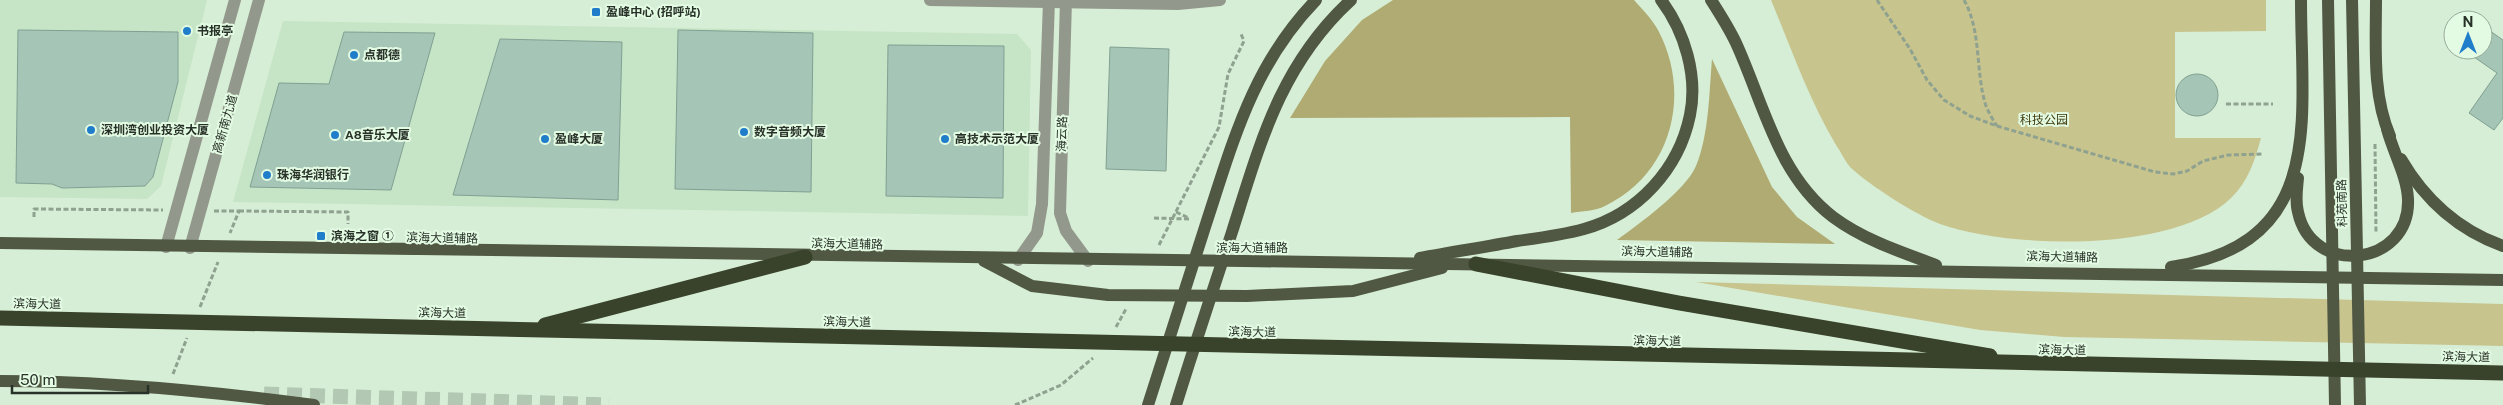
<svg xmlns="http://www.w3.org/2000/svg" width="2503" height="405" font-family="'Public Sans','Noto Sans SC',sans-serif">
<rect width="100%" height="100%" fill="#d6eed6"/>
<g fill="#c6e4c6">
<polygon points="0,0 207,0 161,186 147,199 0,197"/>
<polygon points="283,21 1017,34 1031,50 1028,216 233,202"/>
</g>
<g fill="#c8c48e">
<path d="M1771 0H2266V31L2175 32V138H2261C2255 160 2248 182 2231 198 2175 253 2009 249 1940 224 1916 215 1869 185 1850 167 1845 161 1841 152 1836 145 1809 100 1791 48 1771 0Z"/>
<polygon points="1696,282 2503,304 2503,346 2064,337 1980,330"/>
</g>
<g fill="#b0ab72">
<path d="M1393 0H1634C1642 9 1652 19 1658 30 1692 94 1672 174 1605 206 1595 211 1582 211 1571 213L1570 117 1290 118 1325 61 1362 20Z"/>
<path d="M1712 59 1772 187 1797 217 1835 244 1617 240C1639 224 1686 190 1696 166 1709 134 1709 94 1712 59Z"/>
</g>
<g fill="#a5c5b6" stroke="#81a092">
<polygon points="2483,26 2503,40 2503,118 2494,130 2469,113 2497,73 2464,50 2483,50"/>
<polygon points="18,30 178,32 178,82 153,177 145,186 62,188 52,184 16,183"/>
<polygon points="678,30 813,33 811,192 675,189"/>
<polygon points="344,32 435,33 391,190 250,187 279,83 329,84"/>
<polygon points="500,39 622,42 618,200 453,195"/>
<polygon points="888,45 1004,46 1003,198 886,196"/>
<polygon points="1110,47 1169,49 1166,171 1106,169"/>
<circle cx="2197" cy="95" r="21"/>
</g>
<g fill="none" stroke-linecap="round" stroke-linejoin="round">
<polyline stroke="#b3c8b3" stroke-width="15" stroke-dasharray="15 8" stroke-linecap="butt" points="264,394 609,405"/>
<g stroke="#8fa18f" stroke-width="3" stroke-dasharray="5 2.5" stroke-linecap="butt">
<polyline points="1877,0 1910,49 1927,80 1944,100 1970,116 1997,126 2155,172 2173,174 2187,171 2203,161 2228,155 2263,154"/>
<path d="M1964 0C1982 32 1975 72 1986 106 1989 113 1993 120 1997 126"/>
<polyline points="2226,104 2273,104"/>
<polyline points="2375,144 2376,233"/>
<polyline points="214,211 239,211 230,233"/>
<polyline points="239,211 348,212 348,224"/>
<polyline points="1176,212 1189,218"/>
<polyline points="34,217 34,209 163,210"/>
<polyline points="1154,218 1189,219"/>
<polyline points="1159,245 1219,127 1228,74 1244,41 1241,34"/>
<polyline points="200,307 218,262"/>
<polyline points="1116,327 1126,309"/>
<polyline points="173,374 187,338"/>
<polyline points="1015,405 1061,385 1093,358"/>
</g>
<g stroke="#93988c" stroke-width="12">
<polyline points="930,0 1178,4 1220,0"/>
<polyline points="1066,0 1060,213 1066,231 1088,261"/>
<polyline points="166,247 235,0"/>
<polyline points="190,248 259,0"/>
<polyline points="1018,260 1037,233 1042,204 1049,0"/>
</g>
<g stroke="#505843" stroke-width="12">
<path d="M1711 0C1720 14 1729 28 1736 43 1764 104 1777 174 1833 217 1864 240 1901 252 1936 265"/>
<polyline points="2328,0 2335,405"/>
<polyline points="2352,0 2360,405"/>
<path d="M2376 0C2376 45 2372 94 2390 136"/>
<path d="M2401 159C2425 200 2458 230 2503 246"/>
<path d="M2298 178C2297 189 2295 201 2298 212 2312 278 2411 266 2408 199 2407 176 2393 152 2387 129"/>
<path d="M0 243C834 261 1669 261 2503 280"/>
<path d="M1420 258C1452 252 1485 247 1517 241 1540 238 1562 235 1584 229 1638 214 1679 169 1690 115 1698 76 1685 32 1661 0"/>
<polyline points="984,261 1032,286 1108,295 1247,296 1353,291 1442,268"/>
<path d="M2171 267C2327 244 2301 120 2301 0"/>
<path d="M0 381C105 381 209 391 314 405"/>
<path d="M1148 405C1167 346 1186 286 1205 227 1233 142 1252 66 1316 0"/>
<path d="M1176 405C1194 347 1213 290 1232 232 1260 144 1280 65 1351 0"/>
</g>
<g stroke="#39422a" stroke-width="15">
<polyline points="1476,264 1679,303 1990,356"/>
<polyline points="0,318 2503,373"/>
<polyline points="545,325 805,257"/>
</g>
</g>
<g fill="#207dca" stroke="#e3fbe3" stroke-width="2">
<rect x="591" y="7" width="10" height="10" rx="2.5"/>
<circle cx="187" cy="31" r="5"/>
<circle cx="354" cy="55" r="5"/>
<circle cx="91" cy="130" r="5"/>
<circle cx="744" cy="132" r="5"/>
<circle cx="335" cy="135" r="5"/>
<circle cx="545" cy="139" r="5"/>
<circle cx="945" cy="139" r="5"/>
<circle cx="267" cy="175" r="5"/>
<rect x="316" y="231" width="10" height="10" rx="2.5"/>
</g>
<g text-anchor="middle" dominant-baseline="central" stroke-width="4" stroke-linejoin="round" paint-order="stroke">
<g font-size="12" font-weight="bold" fill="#283128" stroke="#e3fbe3" text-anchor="start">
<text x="606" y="12">盈峰中心 (招呼站)</text>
<text x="197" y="31">书报亭</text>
<text x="364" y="55">点都德</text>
<text x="101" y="130">深圳湾创业投资大厦</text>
<text x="754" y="132">数字音频大厦</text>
<text x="345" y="135">A8音乐大厦</text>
<text x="555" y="139">盈峰大厦</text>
<text x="955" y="139">高技术示范大厦</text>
<text x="277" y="175">珠海华润银行</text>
<text x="331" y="236">滨海之窗 ①</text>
</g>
<g font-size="12" fill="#3f3a0c" stroke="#e3fbe3">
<text x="2044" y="120">科技公园</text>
</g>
<g font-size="12" fill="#283128" stroke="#e3fbe3">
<text transform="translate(225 124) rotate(-74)">高新南九道</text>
<text transform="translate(1062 134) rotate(-88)">海云路</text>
<text transform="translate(2342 203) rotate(-91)">科苑南路</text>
<text transform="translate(442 238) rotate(1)">滨海大道辅路</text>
<text transform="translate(847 244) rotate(1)">滨海大道辅路</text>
<text x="1252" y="248">滨海大道辅路</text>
<text transform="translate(1657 252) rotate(1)">滨海大道辅路</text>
<text transform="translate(2062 257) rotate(1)">滨海大道辅路</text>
<text transform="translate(37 304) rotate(1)">滨海大道</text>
<text transform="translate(442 313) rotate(1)">滨海大道</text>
<text transform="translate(847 322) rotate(1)">滨海大道</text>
<text transform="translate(1252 332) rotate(1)">滨海大道</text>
<text transform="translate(1657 341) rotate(1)">滨海大道</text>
<text transform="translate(2062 350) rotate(1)">滨海大道</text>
<text transform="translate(2466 357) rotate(1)">滨海大道</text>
</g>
</g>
<g transform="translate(2468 35)"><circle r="24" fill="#e3fbe3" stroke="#98aa98"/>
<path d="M0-4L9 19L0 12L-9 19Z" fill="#207dca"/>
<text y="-8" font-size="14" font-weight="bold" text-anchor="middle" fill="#283128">N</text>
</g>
<path d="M12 385v8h136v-8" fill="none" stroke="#283128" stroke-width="2.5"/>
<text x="20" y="385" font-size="15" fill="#283128" stroke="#e3fbe3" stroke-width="4" paint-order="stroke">50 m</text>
</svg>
